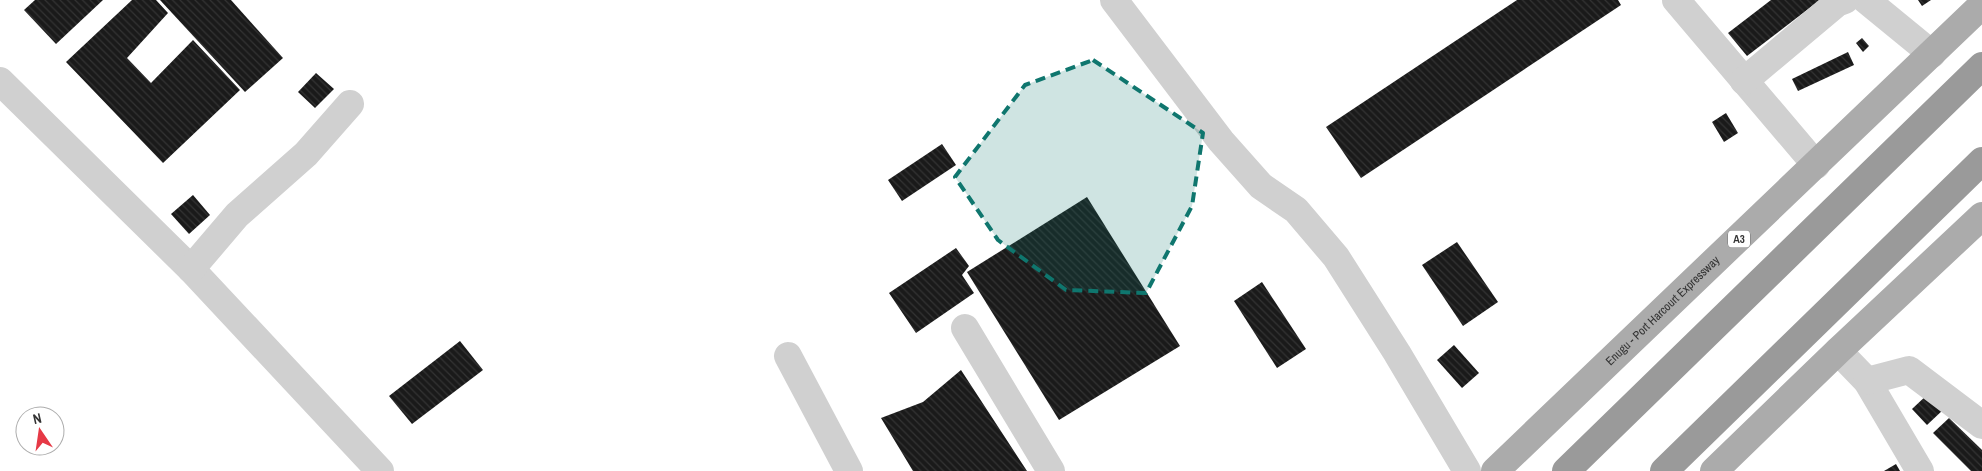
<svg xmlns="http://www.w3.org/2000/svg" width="1982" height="471" font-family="'Archivo Narrow',sans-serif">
<defs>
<pattern id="building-back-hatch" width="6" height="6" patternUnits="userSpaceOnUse" patternTransform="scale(1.25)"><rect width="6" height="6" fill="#1a1a1a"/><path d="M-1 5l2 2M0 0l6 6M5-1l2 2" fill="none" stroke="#333"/></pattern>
</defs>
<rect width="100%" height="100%" fill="#fff"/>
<g fill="url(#building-back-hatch)">
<polygon points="35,0 103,0 56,44 24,10"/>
<polygon points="132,0 156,0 168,13 127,58 151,83 193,40 240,90 163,163 66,62"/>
<polygon points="160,0 231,0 283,58 245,92"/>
<polygon points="1517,0 1618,0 1621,5 1361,178 1326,127"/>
<polygon points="1771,0 1820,0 1747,56 1728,33"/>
<polygon points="1918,0 1931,0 1922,6"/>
<polygon points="1862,38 1869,46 1863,52 1856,43"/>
<polygon points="1848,52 1854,65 1798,91 1792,79"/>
<polygon points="316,73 334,89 315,108 298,92"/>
<polygon points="1726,113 1738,133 1724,142 1712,122"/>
<polygon points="942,144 956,165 902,201 888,180"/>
<polygon points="193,195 210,215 189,234 171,214"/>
<polygon points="1087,197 1180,346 1059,420 967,272"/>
<polygon points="1457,242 1498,302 1463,326 1422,265"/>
<polygon points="956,248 969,266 962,275 974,293 916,333 889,293"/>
<polygon points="1262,282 1306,349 1277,368 1234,301"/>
<polygon points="460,341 483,370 412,424 389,396"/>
<polygon points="1454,345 1479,373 1462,388 1437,360"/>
<polygon points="961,370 1027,471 913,471 881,418 923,402"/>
<polygon points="1929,393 1944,409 1927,425 1912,409"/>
<polygon points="1949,418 1982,450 1982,471 1971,471 1933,433"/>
<polygon points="1896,464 1900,471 1884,471"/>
</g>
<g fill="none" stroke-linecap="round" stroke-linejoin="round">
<g stroke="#d0d0d0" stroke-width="28">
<polyline points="1114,0 1221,141 1261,186 1296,210 1336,257 1397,353 1467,471"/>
<polyline points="1676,0 1816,165"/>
<polyline points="1866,0 1932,54"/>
<polyline points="0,81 191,269 380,471"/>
<polyline points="1744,81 1837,3 1845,0"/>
<polyline points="191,269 237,215 306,154 350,104"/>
<polyline points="965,328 1051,471"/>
<polyline points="1838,351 1867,381 1920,471"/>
<polyline points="788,356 849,471"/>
<polyline points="1867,381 1909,370 1982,425"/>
</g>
<g stroke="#ababab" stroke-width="28">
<path id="s1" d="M1495 471 1982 5"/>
<polyline points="1714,471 1838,351 1982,216"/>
</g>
<g stroke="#9a9a9a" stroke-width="28">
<polyline points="1566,471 1982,66"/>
<polyline points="1664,471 1982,161"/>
</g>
</g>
<path fill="#0f766e" fill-opacity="0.2" stroke="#0f766e" stroke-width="4" stroke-dasharray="10 6" stroke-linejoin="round" d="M1093 60 1203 133 1192 206 1146 293 1066 290 998 240 955 177 1025 85Z"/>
<g text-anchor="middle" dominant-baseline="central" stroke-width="5" stroke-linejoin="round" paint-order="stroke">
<rect fill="#fff" stroke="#707070" stroke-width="1" x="1728" y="230.5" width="22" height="17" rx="4"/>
<g font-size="11" font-weight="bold" fill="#333">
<text x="1739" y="239">A3</text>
</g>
<g font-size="12" fill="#333" stroke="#fff">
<text stroke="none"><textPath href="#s1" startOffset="232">Enugu - Port Harcourt Expressway</textPath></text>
</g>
</g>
<g transform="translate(40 431) rotate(347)"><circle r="24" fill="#ffffff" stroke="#adadad"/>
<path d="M0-4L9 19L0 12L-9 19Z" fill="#e63946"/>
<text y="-8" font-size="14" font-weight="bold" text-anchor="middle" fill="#333333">N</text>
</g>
</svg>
